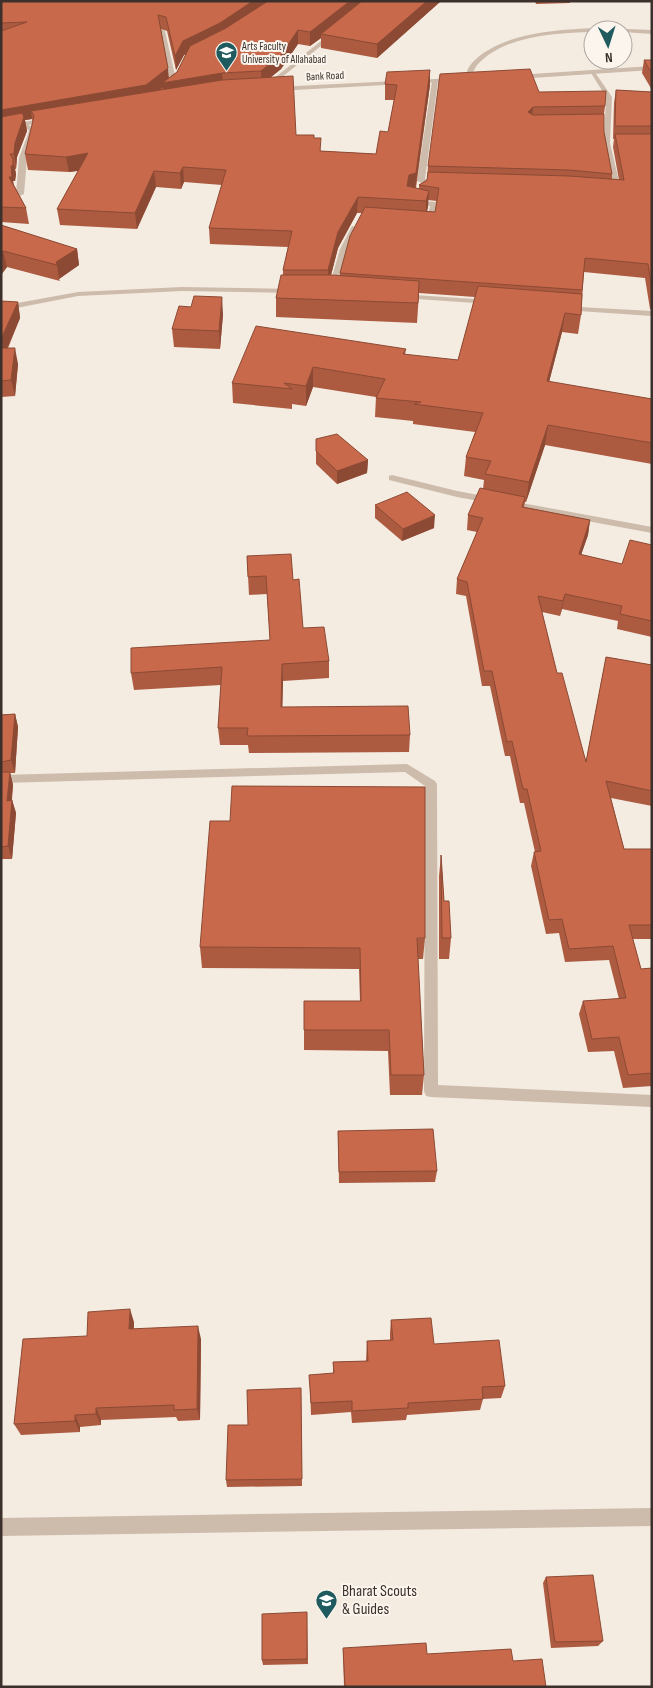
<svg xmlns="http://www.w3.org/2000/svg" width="653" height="1688" font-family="'Sofia Sans Condensed',sans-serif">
<rect width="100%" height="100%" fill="#f4ebe1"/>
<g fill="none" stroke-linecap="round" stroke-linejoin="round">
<g fill="#cdbbac" fill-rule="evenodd">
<path d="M601 28 652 30V34L623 32V30H593V32C557 33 505 35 478 64 474 68 472 76 469 81L464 80C466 74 468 67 472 63 500 32 563 29 601 28Z"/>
<polygon points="162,29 165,31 177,84 174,86 171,84 159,31"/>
<polygon points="331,33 336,34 267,89 263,89 263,87"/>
<polygon points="594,71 612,97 610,143 621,190 617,192 607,190 613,188 604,143 606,97 591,73"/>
<path d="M435 79 438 81 425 179H442L446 181C439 185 424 185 417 181L432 81Z"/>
<polygon points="26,122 35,131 27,158 24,194 20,196 16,194 19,158 29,131 23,124"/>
<polygon points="409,200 437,202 433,224 421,221 427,219 430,206 409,204"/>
<polygon points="352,226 359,228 348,249 336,291 329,293 328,291 340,249"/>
<polygon points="182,287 293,289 297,291 293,293 182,291 78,296 1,311 1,306 78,292"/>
<polygon points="399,294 490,300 494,302 490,304 402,298 399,298"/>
<polygon points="561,306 652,311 652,316 564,310 560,308"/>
<polygon points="392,475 457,491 652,527 652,533 457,497 389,480 389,476"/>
<polygon points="407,764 435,781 437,784 438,1085 652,1095 652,1107 431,1097 426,1096 424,1091 425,786 405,772 1,783 1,775"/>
<polygon points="652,1508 652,1526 1,1536 1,1518"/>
</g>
<g fill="#cdbbac" fill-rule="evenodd">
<polygon points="652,66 652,70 517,79 514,77 517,75"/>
<polygon points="455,78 457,81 277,91 274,89 277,87"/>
<polygon points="47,118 49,119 49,121 1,130 1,126"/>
</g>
</g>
<g fill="#ac5a40" fill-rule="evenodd">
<path d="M1 1H441L377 58 321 48V38L310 46 298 44 281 69 271 77 296 135 314 138 321 151 376 154 388 132 394 100H385V84L430 70V85L416 188 419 189V185L427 180 428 166 539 92 605 106 604 114V132L612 174V179L619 180 613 147 614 139H613L614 103 616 90 652 92V310L650 309 645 278 584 272 581 315 578 334 562 332 549 382 652 399V464L545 445 526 502H525L524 507 590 520 588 535 581 555 622 564 652 545V637L617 629 618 621 562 609 560 616 542 612 557 673 586 761 606 657 652 665V806L611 798 624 849H652V939H633L641 969 652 968V1086L623 1088 614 1051 588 1052 579 1014 583 1001 619 999 609 960 565 962 559 933 546 934 531 866 534 852H535L524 803H520L510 756H505L490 686H482L466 596 456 594 457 579 477 532 467 530 468 515 483 489 484 480 464 476 466 457 475 432 413 424V421L375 417 376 397 313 387 306 406 292 404V409L233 403 232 383 406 349 405 355 458 360 475 297 419 293 417 323 276 317V298L283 275V270L288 247 210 244 209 228 222 185 184 182 181 189 156 187 137 229 60 225 57 209 78 171 69 172 28 170 25 154 33 123 32 119 25 120 27 131 17 157 16 169H15L16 174 15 181H13L14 185 26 208 29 224 1 222ZM161 29 167 31 176 70 184 55 186 54 177 72 169 78ZM428 200 437 201 435 212 427 211ZM357 213H362L340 273V276L331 275 338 248Z"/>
<polygon points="535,1 570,1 570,3 536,4"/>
<polygon points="644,60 652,60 652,90 642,73"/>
<polygon points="1,225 77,249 79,265 59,279 60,281 7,267 1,275"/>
<polygon points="1,301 18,302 20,318 8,348 18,364 15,396 1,397"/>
<polygon points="191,307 223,314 220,349 174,347 172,329"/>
<polygon points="316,439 368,460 367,473 337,484 316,464"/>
<polygon points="375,505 434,528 402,541 375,518"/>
<polygon points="247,556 293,580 303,628 329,661 329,678 283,681 282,707 410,735 409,752 249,753 248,745 220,745 218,728 221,685 134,690 131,673 270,640 267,594 249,595"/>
<polygon points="15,714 18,727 15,773 10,773 13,785 12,800 16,813 12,859 1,859 1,715"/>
<polygon points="441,855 444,901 451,938 449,959 439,959 439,876"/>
<polygon points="425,938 423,959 418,959 424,1075 422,1095 390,1095 388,1051 304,1050 304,1030 360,1001 359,969 202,968 200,947"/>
<polygon points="338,1131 437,1171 435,1182 339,1183"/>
<polygon points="391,1320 434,1344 505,1386 501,1398 483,1399 480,1410 407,1415 406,1420 352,1423 351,1412 311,1415 310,1387 333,1373 333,1362 366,1361 367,1341 390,1340 390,1333"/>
<polygon points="134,1322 134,1329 201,1339 200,1420 178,1421 176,1417 101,1420 101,1425 80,1427 80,1432 21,1435 14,1424 87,1336"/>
<polygon points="301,1388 302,1486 227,1487 226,1480 248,1425"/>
<polygon points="546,1577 603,1641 598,1646 551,1648 543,1583"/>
<polygon points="307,1612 308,1664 263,1665 262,1660"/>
<polygon points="343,1648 513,1661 546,1687 344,1687"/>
</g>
<g fill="#8c4a34">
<polygon points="253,1 274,1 221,36 184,55 176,70 175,56 183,41"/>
<polygon points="350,1 366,1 321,34 321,38 310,46 310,32"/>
<polygon points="427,1 441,1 377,58 377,44"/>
<polygon points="298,30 298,44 281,69 261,85 261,71"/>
<polygon points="168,68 169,82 222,73 223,87 164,97 163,87 148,100 34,116 31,111 32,119 25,120 27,131 17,157 16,169 14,154 1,124 1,110"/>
<polygon points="430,70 430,85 415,189 409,191 406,202 407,186"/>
<polygon points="533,107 532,118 528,112"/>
<polygon points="88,153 90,169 69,172 66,157"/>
<polygon points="13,159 16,174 15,181 13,181 14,192 9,177 11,166"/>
<polygon points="183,167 184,182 181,189 180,173"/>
<polygon points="154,171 156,187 137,229 135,213"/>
<polygon points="429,191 428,207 426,217 426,201"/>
<polygon points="358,197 357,213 338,248 328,287 328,270 338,232"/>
<polygon points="77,249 79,265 59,279 57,265 56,262"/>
<polygon points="3,251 7,267 1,275 1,254"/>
<polygon points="222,297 223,314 220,349 219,331"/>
<polygon points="18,302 20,318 1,363 1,339"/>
<polygon points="565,313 562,332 544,401 547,381"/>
<polygon points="15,348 18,364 15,396 11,380"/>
<polygon points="313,367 313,387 306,406 306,386"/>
<polygon points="548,425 545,445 526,502 529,482"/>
<polygon points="368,460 367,473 337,484 337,471"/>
<polygon points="435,515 434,528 402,541 403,529"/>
<polygon points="590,520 588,535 576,569 579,554"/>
<polygon points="565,594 562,609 560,616 563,601"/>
<polygon points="282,664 283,681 282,725 281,707"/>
<polygon points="15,714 18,727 15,773 11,760"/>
<polygon points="10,772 13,785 10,813 7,801"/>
<polygon points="12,800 16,813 12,859 8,846"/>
<polygon points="130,1309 134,1322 133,1342 129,1329"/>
<polygon points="198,1326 201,1339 200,1420 197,1409"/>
<polygon points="96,1408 101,1420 101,1425 96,1414"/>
<polygon points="75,1415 80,1427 80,1432 75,1421"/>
</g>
<g fill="#c8694b" stroke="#8c4a34">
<polygon points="1,1 253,1 220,23 183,41 175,56 166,17 158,15 168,68 146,85 1,110 1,31 27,22 1,23"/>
<polygon points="268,1 350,1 310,32 298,30 281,55 261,71 222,73 162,83 177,72 190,46 226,28"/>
<polygon points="362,1 427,1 377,44 321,34"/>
<polygon points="644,60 652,60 652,74"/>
<polygon points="530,69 539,92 606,91 605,106 533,107 528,112 533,115 604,114 604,132 612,174 569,170 428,166 440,74"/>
<polygon points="430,70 416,173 409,175 407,186 429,191 426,201 358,197 338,232 328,270 283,270 292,231 209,228 226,170 183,167 180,173 154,171 135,213 57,209 88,153 66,157 25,154 34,116 31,111 222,80 293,76 296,135 314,135 314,138 321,138 320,151 376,154 380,131 388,132 397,85 385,84 387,72"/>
<polygon points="616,90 652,92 652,126 615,126"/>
<polygon points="22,113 24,117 15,143 14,154 10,154 13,159 13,166 11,166 12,177 9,177 26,208 1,207 1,117"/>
<polygon points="615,134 652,134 652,289 648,264 585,258 582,290 340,273 350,236 365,207 435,212 439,188 419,185 427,180 428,172 569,176 624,180"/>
<polygon points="1,225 77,249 56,262 57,265 3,251 1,254"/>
<polygon points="281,275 332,275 419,281 418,303 276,298"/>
<polygon points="478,286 582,294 581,315 565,313 547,381 652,399 652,443 548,425 529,482 485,474 491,461 466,457 483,413 414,404 421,402 376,398 385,379 313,367 306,386 284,383 292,389 232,383 256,326 406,349 403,354 458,360"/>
<polygon points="194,296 222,297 219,331 172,329 179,306 191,307"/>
<polygon points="1,301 18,302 1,339"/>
<polygon points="1,348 15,348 11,380 1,381"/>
<polygon points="337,434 368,460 337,471 316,451 316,439"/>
<polygon points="480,488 525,497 522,507 590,520 579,554 622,564 630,540 652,545 652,621 620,614 622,606 565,594 563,601 538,596 557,673 562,673 586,762 606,657 652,665 652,791 606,781 624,849 652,849 652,925 629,925 641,969 652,968 652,1073 628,1075 619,1037 592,1039 583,1001 626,998 613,946 569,949 562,919 549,920 534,852 541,851 527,789 523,789 512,741 507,742 492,671 484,671 467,582 457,579 483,518 468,515"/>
<polygon points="407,492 435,515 403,529 375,505"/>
<polygon points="291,554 293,580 299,579 303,628 324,627 329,661 282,664 281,707 408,706 410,735 247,736 248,728 218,728 222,667 131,673 131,648 270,640 266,576 248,577 247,556"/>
<polygon points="15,714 11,760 1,762 1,715"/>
<polygon points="1,772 10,772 7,801 12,800 8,846 1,847"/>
<polygon points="232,786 425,787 425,938 417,938 424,1075 391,1075 389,1030 304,1030 304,1001 361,1001 360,948 200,947 210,821 230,821"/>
<polygon points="441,855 444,901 449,901 451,938 442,938"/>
<polygon points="433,1129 437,1171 339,1172 338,1131"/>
<polygon points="130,1309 129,1329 198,1326 197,1409 174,1410 174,1405 96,1408 96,1414 75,1415 75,1421 14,1424 23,1339 87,1336 88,1312"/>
<polygon points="431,1318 434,1344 499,1340 505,1386 482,1387 483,1399 408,1403 408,1408 352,1411 352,1401 311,1403 309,1375 334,1373 333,1362 368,1361 367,1341 393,1340 391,1320"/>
<polygon points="301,1388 302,1479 226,1480 228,1425 248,1425 247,1390"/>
<polygon points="593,1575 603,1641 555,1642 546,1577"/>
<polygon points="307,1612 307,1659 262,1660 262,1614"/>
<polygon points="426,1643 427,1654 511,1649 513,1661 542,1659 546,1687 345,1687 343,1648"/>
</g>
<defs>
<symbol id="university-pin" viewBox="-11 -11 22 30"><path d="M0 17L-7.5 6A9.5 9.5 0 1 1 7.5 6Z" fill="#1f5a5e" stroke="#fbf5ee"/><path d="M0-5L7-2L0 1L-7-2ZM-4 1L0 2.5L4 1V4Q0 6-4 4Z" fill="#fff"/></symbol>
<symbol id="school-pin" viewBox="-11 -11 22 30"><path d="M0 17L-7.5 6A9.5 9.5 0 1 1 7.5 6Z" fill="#1f5a5e" stroke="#fbf5ee"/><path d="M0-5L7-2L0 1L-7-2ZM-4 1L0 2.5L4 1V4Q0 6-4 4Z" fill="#fff"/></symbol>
</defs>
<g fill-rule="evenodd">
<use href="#university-pin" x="214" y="40" width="25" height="34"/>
<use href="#school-pin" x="314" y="1588" width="25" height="34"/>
</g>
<g text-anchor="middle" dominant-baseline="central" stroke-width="4" stroke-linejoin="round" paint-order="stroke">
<g font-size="11" fill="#3b302b" stroke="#fbf5ee" text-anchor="start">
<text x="242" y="46">Arts Faculty<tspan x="242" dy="13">University of Allahabad</tspan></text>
</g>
<g font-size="11" fill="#3b302b" stroke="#fbf5ee">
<text transform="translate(325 76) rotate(-3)">Bank Road</text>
</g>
<g font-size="16" fill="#3b302b" stroke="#fbf5ee" text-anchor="start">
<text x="342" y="1591">Bharat Scouts<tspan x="342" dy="18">&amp; Guides</tspan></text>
</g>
</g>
<rect width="653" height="1688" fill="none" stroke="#3b302b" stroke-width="5"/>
<g transform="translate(608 45) rotate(176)"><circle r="24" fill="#fbf5ee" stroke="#aea6a0"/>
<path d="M0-4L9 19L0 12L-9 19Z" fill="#1f5a5e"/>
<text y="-8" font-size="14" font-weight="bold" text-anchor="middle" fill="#3b302b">N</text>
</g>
</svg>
